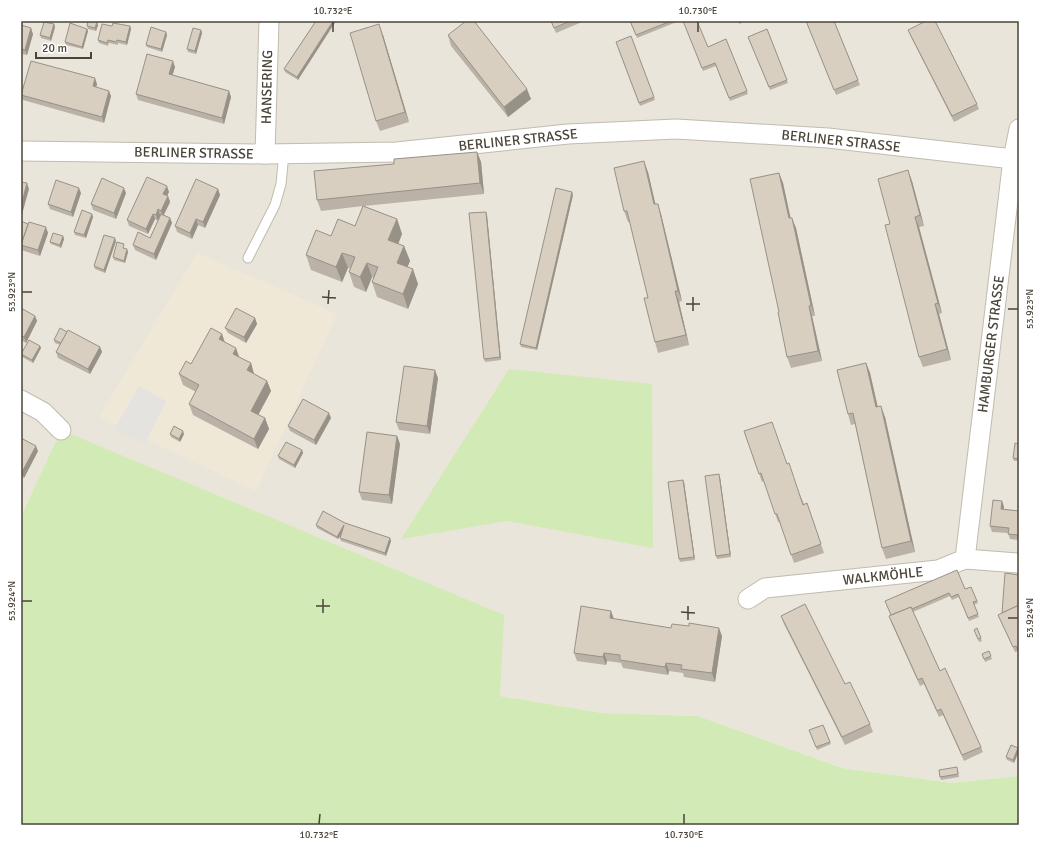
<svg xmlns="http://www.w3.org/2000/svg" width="1040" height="846" font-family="Signika,sans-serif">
<rect width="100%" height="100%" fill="#f6f3ec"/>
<polygon fill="#eae5da" points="21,21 1019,21 1019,776 952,783 842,768 698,716 602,713 500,696 61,430 21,516"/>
<polygon fill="#efe8d6" points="197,253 337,314 256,491 99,417"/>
<g fill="#d2eab5">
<polygon points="509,369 652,384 653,548 507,521 401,539"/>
<polygon points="61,430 504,615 500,696 602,713 698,716 842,768 952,783 1019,776 1019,825 21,825 21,516"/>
</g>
<polygon fill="#e5e3e0" points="139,386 166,401 145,444 114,430"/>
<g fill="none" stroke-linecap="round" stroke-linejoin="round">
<defs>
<polyline id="lane" points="248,258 275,205 281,184 284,153"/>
<g id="street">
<polyline points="21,151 265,154 397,152 568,134 676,129 828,138 1013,159"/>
<polyline points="265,154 269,21"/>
<polyline points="21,400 43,412 61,430"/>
<polyline points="965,559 1013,159 1019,129"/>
<polyline points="748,599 765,588 938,570 965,559 1019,563"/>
</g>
</defs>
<use href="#lane" stroke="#c2bbae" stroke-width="11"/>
<use href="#street" stroke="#c2bbae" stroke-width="21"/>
<use href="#lane" stroke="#fff" stroke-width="9"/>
<use href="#street" stroke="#fff" stroke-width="19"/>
</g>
<g fill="#bab2a6">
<polygon points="316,21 298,80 285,72 284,69"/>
<polygon points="551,21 581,21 582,22 556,33"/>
<polygon points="630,21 679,21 637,38"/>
<polygon points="683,21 708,47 726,39 748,94 730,101 716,66 703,71"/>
<polygon points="738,21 746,21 739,24"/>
<polygon points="806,21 834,21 860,85 836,95"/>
<polygon points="54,24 55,27 51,41 41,38 40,35"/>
<polygon points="21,25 33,34 27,55 21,54"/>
<polygon points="98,25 96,31 88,29 87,26"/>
<polygon points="112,26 130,26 131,29 127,45 118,43 118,45 109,43 108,46 99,43 98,40"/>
<polygon points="87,29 88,31 83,49 66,45 65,42"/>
<polygon points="767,29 788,83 770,90 748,37"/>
<polygon points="201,30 202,33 196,54 188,52 187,49"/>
<polygon points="908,30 977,104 979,109 954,122 910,35"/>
<polygon points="166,32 167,35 162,52 147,47 146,45"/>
<polygon points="383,35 409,122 380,131 376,121"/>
<polygon points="448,35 531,99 508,117 451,46"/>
<polygon points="631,36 655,100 640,106 616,42"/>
<polygon points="175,67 172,75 229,91 231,97 224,124 138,100 136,94"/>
<polygon points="97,84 96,87 111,96 104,123 23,100 21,95"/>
<polygon points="477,152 481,162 484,194 364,206 397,219 402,234 398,244 404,246 410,261 407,267 418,284 408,309 377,297 372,282 374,278 372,277 366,292 354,287 349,272 350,268 348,268 342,282 311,270 306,255 355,226 363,206 321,211 317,200 394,164"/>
<polygon points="648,172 655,204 661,214 682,301 679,302 689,345 658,353 655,342 648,298 630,222 628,222 624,211"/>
<polygon points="779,173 783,183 790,218 796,228 815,316 812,316 822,361 791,368 787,357 779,312"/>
<polygon points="912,181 924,226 919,227 942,313 939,314 951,360 923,367 919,357 890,224"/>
<polygon points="218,189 220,195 205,228 198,225 192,239 177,232 175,226"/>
<polygon points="169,192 167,196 168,196 170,202 164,215 170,218 172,223 156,260 135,250 133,245 150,238 158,221 155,219 148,234 129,226 127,220"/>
<polygon points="81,193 73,217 50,209 48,204"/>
<polygon points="126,193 116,219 93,210 91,204"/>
<polygon points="573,195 537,350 521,347 520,344"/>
<polygon points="486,212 487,215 501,360 485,362 484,359"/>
<polygon points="92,214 93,217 86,238 75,235 74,232"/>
<polygon points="21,223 48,233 40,256 21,250"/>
<polygon points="63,236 64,239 61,248 51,244 50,242"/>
<polygon points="116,241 105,273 95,269 94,266"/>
<polygon points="125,247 124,248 128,252 125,263 114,260 113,257"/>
<polygon points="21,308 35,316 37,321 26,343 21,340"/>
<polygon points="255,318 257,324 246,343 228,333 225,328"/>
<polygon points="67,332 100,347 102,352 90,374 58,358 56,352 60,345 55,343 54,340"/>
<polygon points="222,334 225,342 239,357 251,363 254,374 267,381 271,391 258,415 265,418 269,429 258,449 193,415 189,404 196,392 183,385 179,374 191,364"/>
<polygon points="40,346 41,348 33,363 22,357 21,354"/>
<polygon points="866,363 870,373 878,407 885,417 915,552 886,559 882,548 855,424 851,425 848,414"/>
<polygon points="438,378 430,434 399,430 396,422"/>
<polygon points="331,418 316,445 290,431 288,426"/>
<polygon points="744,431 787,464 804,504 807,503 824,553 794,563 780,522 778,522 764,481 762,482"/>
<polygon points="170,434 184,434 180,442 171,437"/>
<polygon points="397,436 400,444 392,504 362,500 359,492"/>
<polygon points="21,438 38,451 24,478 21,476"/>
<polygon points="1019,444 1019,461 1014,461 1013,458"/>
<polygon points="302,450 303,453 295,468 279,459 278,456"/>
<polygon points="720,477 731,557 717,559 716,556"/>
<polygon points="683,480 684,482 695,560 680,562 679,559"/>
<polygon points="1002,501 1004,507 1003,509 1019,511 1019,540 1010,539 1008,533 992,532 990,526"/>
<polygon points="345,523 390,538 391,541 386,556 341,541 340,538 341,535 338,539 317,528 316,525"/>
<polygon points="1019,575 1019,654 1018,651 1015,652 998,615 1002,613"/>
<polygon points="971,587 978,603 974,605 979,617 969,621 959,597 952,600 950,596 913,612 940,671 981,747 983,752 964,761 943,715 939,717 924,684 920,686 891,622 889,616 891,615 885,601 965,589"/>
<polygon points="781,616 845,684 870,724 873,732 845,745 784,624"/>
<polygon points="614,619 722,636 715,682 684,677 683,673 669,671 668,675 623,668 621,663 607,661 606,665 577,661 574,653"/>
<polygon points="977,628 982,641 979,642 974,630"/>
<polygon points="989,651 992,659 985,662 982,654"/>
<polygon points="823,725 831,744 817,750 809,730"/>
<polygon points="1011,745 1014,763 1007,760 1006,757"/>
<polygon points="958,770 959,777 941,780 940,777"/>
</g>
<g fill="#979187">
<polygon points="333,21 336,21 298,80 297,77"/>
<polygon points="97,22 98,25 96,31 95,28"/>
<polygon points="54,24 55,27 51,41 50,38"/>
<polygon points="379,24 383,35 409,122 405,112"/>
<polygon points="130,26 131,29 127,45 126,42"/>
<polygon points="31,28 33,34 27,55 25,50"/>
<polygon points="87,29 88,31 83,49 82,47"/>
<polygon points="201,30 202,33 196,54 195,51"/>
<polygon points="166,32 167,35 162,52 161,49"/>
<polygon points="173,61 175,67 171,80 169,74"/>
<polygon points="95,78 97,84 95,92 93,86"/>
<polygon points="527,89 531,99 508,117 504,107"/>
<polygon points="109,91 111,96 104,123 102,117"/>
<polygon points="229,91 231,97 224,124 222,118"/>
<polygon points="477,152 481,162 484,194 480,183"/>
<polygon points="644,161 648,172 658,215 654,204"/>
<polygon points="908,170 912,181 924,226 920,215"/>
<polygon points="779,173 783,183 793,229 789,218"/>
<polygon points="27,183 29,189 21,218 21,206"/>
<polygon points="167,186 169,192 165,199 163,194"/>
<polygon points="79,188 81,193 73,217 71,212"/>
<polygon points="124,188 126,193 116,219 114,213"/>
<polygon points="218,189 220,195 205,228 203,222"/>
<polygon points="572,192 573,195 537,350 536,348"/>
<polygon points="168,196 170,202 163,216 161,211"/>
<polygon points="658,204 661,214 682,301 678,291"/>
<polygon points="158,209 160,215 158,221 156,215"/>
<polygon points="486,212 487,215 501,360 500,357"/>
<polygon points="92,214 93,217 86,238 84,235"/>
<polygon points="153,214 155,219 148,234 146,229"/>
<polygon points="915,217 919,227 942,313 938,303"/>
<polygon points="170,218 172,223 156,260 154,254"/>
<polygon points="792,218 796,228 815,316 811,305"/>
<polygon points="196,219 198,225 192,239 190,233"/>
<polygon points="397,219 402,234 394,255 388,240"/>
<polygon points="46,227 48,233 40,256 38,250"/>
<polygon points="63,236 64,239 61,248 60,245"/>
<polygon points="115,238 116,241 105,273 104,270"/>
<polygon points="404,246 410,261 403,278 397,263"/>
<polygon points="127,249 128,252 125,263 124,261"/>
<polygon points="342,253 348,268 342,282 336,267"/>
<polygon points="367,263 372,277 366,292 360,277"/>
<polygon points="413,269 418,284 408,309 403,294"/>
<polygon points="675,291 679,302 689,345 686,335"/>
<polygon points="935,304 939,314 951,360 947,349"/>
<polygon points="809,306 812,316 822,361 818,351"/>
<polygon points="35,316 37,321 26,343 24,337"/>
<polygon points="255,318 257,324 246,343 244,337"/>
<polygon points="222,334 225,344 219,339"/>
<polygon points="40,346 41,348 33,363 32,360"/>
<polygon points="100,347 102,352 90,374 88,369"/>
<polygon points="236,348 240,359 233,354"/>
<polygon points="251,363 254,374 251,381 247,370"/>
<polygon points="866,363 870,373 880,418 876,407"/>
<polygon points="435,370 438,378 430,434 427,426"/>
<polygon points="267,381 271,391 255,421 251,411"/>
<polygon points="881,406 885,417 915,552 911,541"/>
<polygon points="329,413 331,418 316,445 314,440"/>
<polygon points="265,418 269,429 258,449 254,439"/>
<polygon points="183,431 184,434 180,442 179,439"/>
<polygon points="397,436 400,444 392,504 389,495"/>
<polygon points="36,446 38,451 24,478 22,472"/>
<polygon points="302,450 303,453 295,468 294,465"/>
<polygon points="719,474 720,477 731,557 730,554"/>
<polygon points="683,480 684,482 695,560 694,557"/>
<polygon points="1002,501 1004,507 1003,515 1001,509"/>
<polygon points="344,525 345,528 338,539 337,537"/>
<polygon points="390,538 391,541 386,556 385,553"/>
<polygon points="611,611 614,619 610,618"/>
<polygon points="719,628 722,636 715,682 712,673"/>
<polygon points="604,653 607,661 606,665 603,657"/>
<polygon points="666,663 669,671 668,675 665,667"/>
<polygon points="1018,748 1019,751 1014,763 1013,760"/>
</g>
<g fill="#d8cfc1" stroke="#979187">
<polygon points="88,21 93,21 97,22 95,28 87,26"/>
<polygon points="316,21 333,21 297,77 284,69"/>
<polygon points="466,21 474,21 527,89 504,107 448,35"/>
<polygon points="551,21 570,21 554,28"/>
<polygon points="630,21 671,21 636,35"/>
<polygon points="683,21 697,21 708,47 726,39 747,91 729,98 715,63 702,68"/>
<polygon points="806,21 834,21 858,80 834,90"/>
<polygon points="926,21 935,21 977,104 952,116 908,30"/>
<polygon points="44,22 54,24 50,38 40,35"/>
<polygon points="70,23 87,29 82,47 65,42"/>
<polygon points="113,23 130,26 126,42 117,40 116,42 108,40 107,43 98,40 102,24 112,26"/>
<polygon points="379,24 405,112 376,121 350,33"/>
<polygon points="21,25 31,28 25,50 21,49"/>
<polygon points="151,27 166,32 161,49 146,45"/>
<polygon points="193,28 201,30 195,51 187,49"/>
<polygon points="767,29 787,80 769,87 748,37"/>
<polygon points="631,36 654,97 639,103 616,42"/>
<polygon points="147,54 173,61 169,74 229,91 222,118 136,94"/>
<polygon points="31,61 95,78 93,86 109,91 102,117 21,95"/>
<polygon points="477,152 480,183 317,200 314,171 394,164 394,159"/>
<polygon points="644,161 654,204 658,204 678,291 675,291 686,335 655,342 644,298 648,298 627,211 624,211 614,168"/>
<polygon points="908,170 920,215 915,217 938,303 935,304 947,349 919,357 885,225 890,224 878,179"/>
<polygon points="779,173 789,218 792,218 811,305 809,306 818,351 787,357 778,312 779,312 750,179"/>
<polygon points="147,177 167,186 163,194 168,196 161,211 158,209 156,215 153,214 146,229 127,220"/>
<polygon points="102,178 124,188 114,213 91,204"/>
<polygon points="196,179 218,189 203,222 196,219 190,233 175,226"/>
<polygon points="56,180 79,188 71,212 48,204"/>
<polygon points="21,182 27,183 21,206"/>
<polygon points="556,188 572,192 536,348 520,344"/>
<polygon points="363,206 397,219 388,240 404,246 397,263 413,269 403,294 372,282 378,267 372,265 367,263 360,277 349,272 355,257 342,253 336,267 306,255 316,230 331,236 338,219 355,226"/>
<polygon points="82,210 92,214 84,235 74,232"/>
<polygon points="486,212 500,357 484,359 469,213"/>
<polygon points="161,214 170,218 154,254 133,245 138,232 150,238"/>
<polygon points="21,221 28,224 21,245 22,248 21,247"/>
<polygon points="29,222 46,227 38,250 21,245"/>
<polygon points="53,233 63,236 60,245 50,242"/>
<polygon points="104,235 115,238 104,270 94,266"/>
<polygon points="117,242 124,244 123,248 127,249 124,261 113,257"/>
<polygon points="21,308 35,316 24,337 21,336"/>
<polygon points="236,308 255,318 244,337 225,328"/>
<polygon points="60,328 67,332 61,343 54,340"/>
<polygon points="211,328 222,334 219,339 236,348 233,354 251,363 247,370 267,381 251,411 265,418 254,439 189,404 199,385 179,374 186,361 191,364"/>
<polygon points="68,330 100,347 88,369 56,352"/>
<polygon points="29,340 40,346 32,360 21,354"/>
<polygon points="866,363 876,407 881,406 911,541 882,548 853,413 848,414 837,370"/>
<polygon points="404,366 435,370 427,426 396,422"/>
<polygon points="303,399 329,413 314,440 288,426"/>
<polygon points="772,422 787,464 789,463 803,505 807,503 821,544 791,555 777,514 775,514 761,473 759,474 744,431"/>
<polygon points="174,426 183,431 179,439 170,434"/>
<polygon points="367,432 397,436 389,495 359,492"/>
<polygon points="21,438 36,446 22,472 21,471"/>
<polygon points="286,442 302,450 294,465 278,456"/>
<polygon points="1015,443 1019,444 1019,459 1013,458"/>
<polygon points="719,474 730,554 716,556 705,476"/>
<polygon points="683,480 694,557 679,559 668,482"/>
<polygon points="993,500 1002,501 1001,509 1019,511 1019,535 1008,534 1009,528 990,526"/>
<polygon points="323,511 345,523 390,538 385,553 340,538 344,525 337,537 316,525"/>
<polygon points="957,570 965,589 971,587 977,601 973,602 978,614 968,618 958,594 951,597 949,593 912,609 911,607 891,615 885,601"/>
<polygon points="1005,573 1019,575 1019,605 1002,613"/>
<polygon points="805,604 845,684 850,682 870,724 842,737 781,616"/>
<polygon points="1019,605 1019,652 1016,646 1013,647 998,615"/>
<polygon points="581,606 611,611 610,618 671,628 672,624 689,626 689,623 719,628 712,673 681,669 682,665 666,663 665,667 620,660 620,655 604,653 603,657 574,653"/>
<polygon points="911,607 940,671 945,668 981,747 962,755 941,709 937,711 922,678 918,680 889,616"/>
<polygon points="977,628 981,638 978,639 974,630"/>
<polygon points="989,651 991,656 984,659 982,654"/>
<polygon points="823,725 830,742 816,747 809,730"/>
<polygon points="1011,745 1018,748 1013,760 1006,757"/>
<polygon points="957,767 958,774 940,777 939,770"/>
</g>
<path fill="none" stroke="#4b4439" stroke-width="1.5" d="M333 32V22M698 32V22M22 292H32M322 297 336 298M328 304 329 290M686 304H700M1008 309H1018M693 311V297M22 601H32M316 606H330M681 612 695 613M323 613V599M1008 618H1018M688 620V606M319 824 320 814M684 824V814"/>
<g text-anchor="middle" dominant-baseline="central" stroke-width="3.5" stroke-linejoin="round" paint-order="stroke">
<g font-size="14" fill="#4b4439" stroke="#fff">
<text transform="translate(267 87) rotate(-89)">HANSERING</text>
<text transform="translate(518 140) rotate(-6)">BERLINER STRASSE</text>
<text transform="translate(841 141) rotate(6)">BERLINER STRASSE</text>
<text transform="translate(194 153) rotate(1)">BERLINER STRASSE</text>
<text transform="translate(991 344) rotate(-83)">HAMBURGER STRASSE</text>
<text transform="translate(883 576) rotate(-6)">WALKMÖHLE</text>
</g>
</g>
<rect width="1040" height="846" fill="none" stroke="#ffffff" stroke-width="44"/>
<path d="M36 52v6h55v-6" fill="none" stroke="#4b4439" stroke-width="2"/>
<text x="42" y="52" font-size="12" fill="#4b4439" stroke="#ffffff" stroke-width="3" paint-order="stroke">20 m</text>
<rect x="22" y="22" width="996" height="802" fill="none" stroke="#4b4439" stroke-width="1.5"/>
<g font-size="10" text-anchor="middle" fill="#4b4439">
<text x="333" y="14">10.732°E</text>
<text x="698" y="14">10.730°E</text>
<text transform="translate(11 292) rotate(-90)" y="4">53.923°N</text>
<text transform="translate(1029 309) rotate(-90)" y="4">53.923°N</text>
<text transform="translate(11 601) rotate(-90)" y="4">53.924°N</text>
<text transform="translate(1029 618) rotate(-90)" y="4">53.924°N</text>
<text x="319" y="838">10.732°E</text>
<text x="684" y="838">10.730°E</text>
</g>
</svg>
